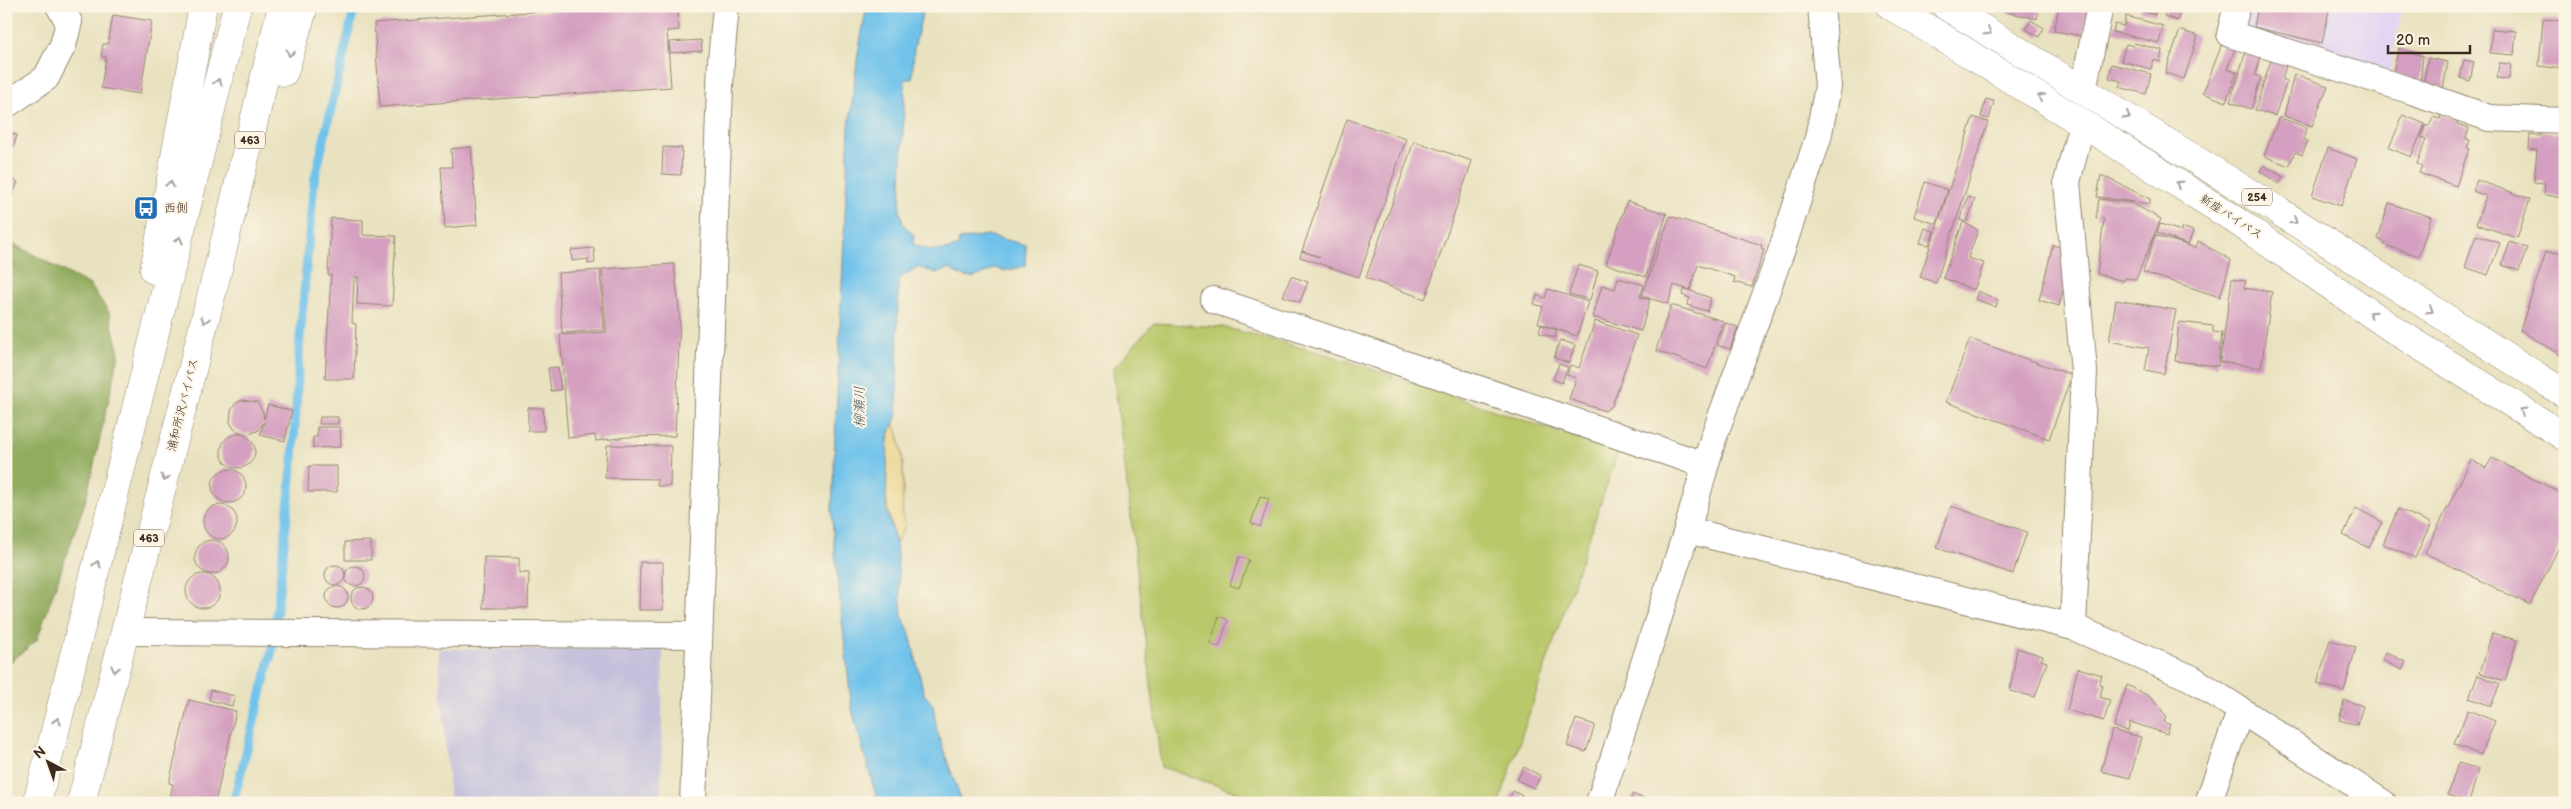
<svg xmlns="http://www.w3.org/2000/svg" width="2571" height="809" font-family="'Balsamiq Sans','Klee One',sans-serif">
<rect width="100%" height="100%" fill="#fcf5e5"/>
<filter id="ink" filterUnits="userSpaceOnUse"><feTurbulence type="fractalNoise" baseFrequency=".02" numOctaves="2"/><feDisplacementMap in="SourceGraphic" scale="10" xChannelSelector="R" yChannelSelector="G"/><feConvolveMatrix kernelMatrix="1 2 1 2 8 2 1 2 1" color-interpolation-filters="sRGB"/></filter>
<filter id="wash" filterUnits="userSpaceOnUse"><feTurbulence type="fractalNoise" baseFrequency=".0096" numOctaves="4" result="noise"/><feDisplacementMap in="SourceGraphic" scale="20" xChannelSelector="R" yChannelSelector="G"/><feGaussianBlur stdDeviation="1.12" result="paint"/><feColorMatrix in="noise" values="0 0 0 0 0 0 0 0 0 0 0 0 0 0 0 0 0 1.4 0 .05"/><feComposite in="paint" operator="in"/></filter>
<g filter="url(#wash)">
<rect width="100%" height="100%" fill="#e9e2c0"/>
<polygon fill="#e0d4f4" points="2244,6 2402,6 2389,73 2240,28"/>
<polygon fill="#c4c0db" points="663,648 661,803 450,803 438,649"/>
<polygon fill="#b9c86a" stroke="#7a7944" points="1154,323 1223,327 1333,356 1618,452 1499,803 1270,803 1161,767 1113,369"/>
<polygon fill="#92ac5e" stroke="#666b3e" points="6,240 90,285 109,312 119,354 86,499 37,640 6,666"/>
<path fill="#eeda9e" stroke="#94825e" d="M894 423C902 443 904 465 903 488 903 502 901 512 905 526L896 544C886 506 877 460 894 423Z"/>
<path fill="#6fc2eb" stroke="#557684" d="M867 6H924L914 48 912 79H905L900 211 903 224 914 235 913 244C928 251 942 253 959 246L958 240 987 235 1026 245 1025 266 1004 271 995 268C975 278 969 283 950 269L936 273 917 267 898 280 897 415 888 436 886 508 896 544 902 615 910 634 924 694 933 705 937 731 962 803H878L852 710 833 536 832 507 849 128 858 53Z"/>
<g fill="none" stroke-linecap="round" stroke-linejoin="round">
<polyline stroke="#6fc2eb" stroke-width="9" points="233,803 273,647 293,460 300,337 314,182 355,6"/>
</g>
<g id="blocks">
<g fill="#d49fc0">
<polygon points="614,6 665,6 666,11 678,11 679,30 667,31 671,87 380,107 374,23"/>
<polygon points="2007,6 2040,6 2037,19 2006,12"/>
<polygon points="2059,6 2089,6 2083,36 2054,31"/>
<polygon points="2141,6 2156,7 2155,15 2140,11"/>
<polygon points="2258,6 2330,6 2322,43 2254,27"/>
<polygon points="2167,9 2180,13 2177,21 2164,16"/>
<polygon points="113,15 152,21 140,94 101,88 106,57 101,56 103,44 108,44"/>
<polygon points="2126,16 2163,26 2159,43 2113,32 2115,24 2124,26"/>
<polygon points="2543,19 2565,21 2563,69 2539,66"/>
<polygon points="2031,20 2044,28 2039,37 2026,29"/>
<polygon points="2492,29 2516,31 2514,55 2490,53"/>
<polygon points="2180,30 2198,36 2184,79 2165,73"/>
<polygon points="701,40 702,51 670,53 669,42"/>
<polygon points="2134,43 2162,50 2160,62 2154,60 2151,69 2121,61 2126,44 2133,46"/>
<polygon points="2222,44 2235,49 2227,69 2237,72 2226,102 2203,93"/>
<polygon points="2399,48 2423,56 2420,83 2393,72"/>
<polygon points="2246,51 2261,56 2255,75 2261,77 2251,109 2230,102"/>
<polygon points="2428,58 2448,62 2443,89 2423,85"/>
<polygon points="2271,60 2286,65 2282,80 2287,81 2275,116 2255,110"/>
<polygon points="2464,60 2474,62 2470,81 2460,78"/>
<polygon points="2499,63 2511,64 2509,79 2497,78"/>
<polygon points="2112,64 2151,74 2146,94 2119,87 2121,81 2109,78"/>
<polygon points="2294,74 2328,86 2312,126 2284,116"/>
<polygon points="1986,99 1994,101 1989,119 1981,117"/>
<polygon points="2441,114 2458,120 2457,124 2469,128 2466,139 2470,140 2467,148 2469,149 2456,186 2419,173 2422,166 2417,164 2426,139 2421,137 2426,125 2429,126 2433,117 2440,119"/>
<polygon points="2403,115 2425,124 2411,157 2389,148"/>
<polygon points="1973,117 1988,122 1936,283 1920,277"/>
<polygon points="2279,117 2307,128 2303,139 2308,141 2302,155 2295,152 2289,166 2264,156"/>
<polygon points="1347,119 1406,139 1359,277 1300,257 1302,251 1320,257 1302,251"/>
<polygon points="6,131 17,135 14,146 6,144"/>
<polygon points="2540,131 2565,133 2565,197 2544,195 2545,183 2534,182 2537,150 2529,149 2530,135 2540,136"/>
<polygon points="1414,141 1472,161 1425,299 1366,278"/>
<polygon points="471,147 477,225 445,228 441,167 452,167 451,149"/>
<polygon points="663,147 682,148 681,175 662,174"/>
<polygon points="2328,148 2357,159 2341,206 2312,196"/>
<polygon points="2264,165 2283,177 2278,184 2260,171"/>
<polygon points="2101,175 2150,199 2150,204 2097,197"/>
<polygon points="6,177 18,182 6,211"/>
<polygon points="2477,180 2530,199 2517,238 2476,224 2486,196 2473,191"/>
<polygon points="1925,182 1948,190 1937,224 1914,217"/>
<polygon points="1968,197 1975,199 1967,222 1960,220"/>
<polygon points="2099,199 2132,203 2161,219 2136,279 2125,278 2124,281 2097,274 2104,219 2096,218"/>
<polygon points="1627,201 1667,214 1646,277 1606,264"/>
<polygon points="2389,203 2431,217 2419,256 2384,245 2385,242 2378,239"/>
<polygon points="1670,216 1762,245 1761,248 1764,250 1752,287 1734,282 1735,277 1698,265 1690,290 1674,285 1668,304 1642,296"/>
<polygon points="331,218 363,220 363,235 396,236 392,306 357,304 358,277 354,277 352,323 356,324 354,379 325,379 331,275 328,275"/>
<polygon points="1963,222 1978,230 1968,258 1984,263 1974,290 1943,278"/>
<polygon points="2160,224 2181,231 2182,227 2193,231 2188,245 2157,233"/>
<polygon points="1925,228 1934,231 1929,245 1920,243"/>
<polygon points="2155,235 2196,248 2198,241 2231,260 2220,297 2143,272"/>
<polygon points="2476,235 2500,243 2488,275 2465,267"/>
<polygon points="2510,242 2527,248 2519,271 2502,265"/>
<polygon points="2053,245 2071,250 2068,291 2063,290 2059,306 2039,300"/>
<polygon points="594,248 595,263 588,264 588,259 572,261 571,250"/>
<polygon points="2546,252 2565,253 2565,358 2520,330"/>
<polygon points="674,264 680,319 675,436 627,437 596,441 595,435 568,438 560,335 606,332 602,269"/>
<polygon points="1578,265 1598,271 1590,300 1569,294"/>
<polygon points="600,270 604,330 562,333 558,273"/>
<polygon points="1291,276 1308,282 1300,302 1283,296"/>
<polygon points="1618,278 1644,285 1640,297 1650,300 1641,331 1593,317 1602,285 1615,289"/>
<polygon points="2232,279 2246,281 2244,288 2272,292 2261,368 2220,362"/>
<polygon points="1548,289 1588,302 1577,336 1538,323 1543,307 1534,304 1537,295 1545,298"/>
<polygon points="1685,289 1711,298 1707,311 1687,305 1690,298 1682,295"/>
<polygon points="1978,291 1998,300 1996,307 1975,299"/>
<polygon points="2116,300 2176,310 2164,374 2145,370 2149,348 2109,341"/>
<polygon points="1671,305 1723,321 1707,369 1656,350"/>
<polygon points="1595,321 1637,335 1612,406 1605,411 1569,399 1576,378 1567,375 1570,365 1579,368"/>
<polygon points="2179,322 2213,326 2213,332 2222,333 2218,366 2175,361"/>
<polygon points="1725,323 1738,327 1730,349 1717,345"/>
<polygon points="1541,325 1557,330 1555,338 1539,333"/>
<polygon points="1970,339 2072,375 2049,439 1946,402"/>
<polygon points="1560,340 1575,345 1569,363 1554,358"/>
<polygon points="1559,364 1568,367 1562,383 1553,379"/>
<polygon points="558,367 561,390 551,391 548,368"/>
<polygon points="242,400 257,402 263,412 264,419 268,405 292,411 285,441 260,435 264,422 259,430 252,433 244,434 234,429 230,422 231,411 235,404"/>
<polygon points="528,408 543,408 544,431 528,431"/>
<polygon points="320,417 338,417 338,424 319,424"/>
<polygon points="317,427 340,427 341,447 313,448 313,437 317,437"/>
<circle cx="238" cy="451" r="17"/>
<polygon points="607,445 671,446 670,486 657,486 657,479 605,478"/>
<polygon points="2492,458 2565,495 2561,504 2565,506 2565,535 2530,605 2425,553 2471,460 2486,468"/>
<polygon points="309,466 337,466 337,492 308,492"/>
<circle cx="229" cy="486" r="17"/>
<polygon points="1260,496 1269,499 1260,527 1251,523"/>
<circle cx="220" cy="522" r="17"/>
<polygon points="1951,506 2027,532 2013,574 1937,548"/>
<polygon points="2356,508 2382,522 2369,548 2343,535"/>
<polygon points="2398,509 2431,523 2415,558 2383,544"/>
<circle cx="212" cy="557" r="17"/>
<polygon points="371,541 371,560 345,560 345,542"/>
<polygon points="484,557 519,558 519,573 529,573 528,608 483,608"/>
<polygon points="1239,557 1249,560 1239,588 1230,585"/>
<polygon points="640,562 663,562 663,610 639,610"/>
<circle cx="335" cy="575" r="10"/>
<circle cx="355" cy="576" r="10"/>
<circle cx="203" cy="591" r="17"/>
<circle cx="337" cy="597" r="11"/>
<circle cx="362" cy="598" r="11"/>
<polygon points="1219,616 1228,620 1219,647 1210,644"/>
<polygon points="2492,633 2517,640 2505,681 2480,673"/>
<polygon points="2330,640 2356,647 2344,691 2317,684"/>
<polygon points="2017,648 2043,656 2041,660 2047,662 2035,697 2010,691"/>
<polygon points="2386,652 2406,662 2402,670 2382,660"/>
<polygon points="2078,668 2102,675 2099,684 2103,685 2100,697 2110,700 2104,721 2067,710"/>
<polygon points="2478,675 2500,684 2491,706 2469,698"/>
<polygon points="2127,685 2149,696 2161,709 2166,717 2164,722 2170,724 2167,734 2130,722 2128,731 2114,727"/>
<polygon points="211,690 235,696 232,706 209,700"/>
<polygon points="189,700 236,711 215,803 169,803 173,784 169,783"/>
<polygon points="2344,700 2363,706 2357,725 2339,720"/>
<polygon points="2468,710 2495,721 2481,755 2454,744"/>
<polygon points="1576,719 1595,725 1586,752 1567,746"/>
<polygon points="2112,730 2141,737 2130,778 2101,771"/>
<polygon points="2458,763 2479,769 2469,802 2448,795"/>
<polygon points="1524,767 1541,776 1534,788 1517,780"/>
<polygon points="1513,791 1530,800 1528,803 1507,803"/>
<polygon points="1633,794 1653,803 1629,803"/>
</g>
</g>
</g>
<g filter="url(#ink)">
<use href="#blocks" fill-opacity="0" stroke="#92866f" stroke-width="1"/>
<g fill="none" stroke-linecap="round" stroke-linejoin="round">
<defs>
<g id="minor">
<polyline points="2237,6 2230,34 2409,90 2489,118 2565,121"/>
<polyline points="2083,90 2100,6"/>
<polyline points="6,105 46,78 63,45 69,22 59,6"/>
<polyline points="1214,300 1705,465"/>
<polyline points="1687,530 2073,627 2191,678 2383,803"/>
<polyline points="2073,627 2084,371 2067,182 2082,123"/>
<polyline points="125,632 698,635"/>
<polyline points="693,803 721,61 726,6"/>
<polyline points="1599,803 1687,530 1713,439 1782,249 1818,138 1828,87 1821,6"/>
<polyline points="2208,803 2240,712"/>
</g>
<g id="highway">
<polyline points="1891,6 2082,123 2231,217 2396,331 2565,437"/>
<polyline points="1946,6 2269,205 2565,394"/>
<polyline points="284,72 304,6"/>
<polyline points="154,270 203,6"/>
<polyline points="37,803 237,6"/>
<polyline points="81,803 217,273 282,6"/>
</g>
</defs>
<use href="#minor" stroke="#92866f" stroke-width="28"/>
<use href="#highway" stroke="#92866f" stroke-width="29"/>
<use href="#minor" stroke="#fff" stroke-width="26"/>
<use href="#highway" stroke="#fff" stroke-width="28"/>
</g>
<defs><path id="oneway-chevron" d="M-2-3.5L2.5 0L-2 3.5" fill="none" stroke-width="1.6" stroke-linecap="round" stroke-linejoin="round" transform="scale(1.25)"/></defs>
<g stroke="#a79f9a">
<use href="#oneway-chevron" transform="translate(1988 32) rotate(31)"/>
<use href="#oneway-chevron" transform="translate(290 53) rotate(107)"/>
<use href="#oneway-chevron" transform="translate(218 82) rotate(-76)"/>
<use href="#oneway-chevron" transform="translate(2041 97) rotate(-149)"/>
<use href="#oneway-chevron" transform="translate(2127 116) rotate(31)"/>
<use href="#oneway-chevron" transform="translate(170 184) rotate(-80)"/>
<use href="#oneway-chevron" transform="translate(2179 184) rotate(-148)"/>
<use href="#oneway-chevron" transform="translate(2294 221) rotate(33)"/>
<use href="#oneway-chevron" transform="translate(179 240) rotate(-76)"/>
<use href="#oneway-chevron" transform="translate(2430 310) rotate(32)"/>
<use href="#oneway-chevron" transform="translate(2372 314) rotate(-146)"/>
<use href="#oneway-chevron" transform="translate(205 320) rotate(104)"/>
<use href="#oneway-chevron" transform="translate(2523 411) rotate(-148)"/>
<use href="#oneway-chevron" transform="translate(165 478) rotate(104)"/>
<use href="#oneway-chevron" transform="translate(97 564) rotate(-76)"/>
<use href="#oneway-chevron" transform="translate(115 669) rotate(104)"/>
<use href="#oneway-chevron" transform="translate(57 721) rotate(-76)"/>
</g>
</g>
<defs>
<symbol id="bus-square" viewBox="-11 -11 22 22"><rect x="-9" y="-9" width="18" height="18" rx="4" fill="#1f6fb2" stroke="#fcf5e5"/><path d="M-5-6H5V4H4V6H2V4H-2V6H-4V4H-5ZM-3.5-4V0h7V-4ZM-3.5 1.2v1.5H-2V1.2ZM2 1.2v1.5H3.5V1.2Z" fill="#fff"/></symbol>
</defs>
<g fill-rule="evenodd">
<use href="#bus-square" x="132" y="194" width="28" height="28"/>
</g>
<g text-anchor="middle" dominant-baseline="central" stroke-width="4" stroke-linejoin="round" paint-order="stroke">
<g fill="#fcf5e5" stroke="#75675a" stroke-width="1">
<rect x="235" y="131.5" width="30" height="17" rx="4"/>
<rect x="2242" y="188.5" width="30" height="17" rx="4"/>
<rect x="134" y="529.5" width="30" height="17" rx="4"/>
</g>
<g font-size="11" font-weight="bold" fill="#3b2a1e">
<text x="250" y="140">463</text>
<text x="2257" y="197">254</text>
<text x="149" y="538">463</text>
</g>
<g font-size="12" fill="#3b2a1e" stroke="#fcf5e5" text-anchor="start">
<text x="164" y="208">西側</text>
</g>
<g font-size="12" fill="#3b2a1e" stroke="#fcf5e5">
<text transform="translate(2231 217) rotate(33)">新座バイパス</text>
<text transform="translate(183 405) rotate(-76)">浦和所沢バイパス</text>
</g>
<g font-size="14" font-style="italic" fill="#4b585c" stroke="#fcf5e5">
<text transform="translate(859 407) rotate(-90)">柳瀬川</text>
</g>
</g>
<rect width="2571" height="809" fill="none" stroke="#fcf5e5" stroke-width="25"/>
<g transform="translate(48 762) rotate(319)" stroke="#fcf5e5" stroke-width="4" paint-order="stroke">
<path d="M0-4L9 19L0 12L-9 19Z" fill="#3b2a1e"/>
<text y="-8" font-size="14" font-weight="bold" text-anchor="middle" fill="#3b2a1e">N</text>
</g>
<path d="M2388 45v8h82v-8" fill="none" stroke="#3b2a1e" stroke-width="2.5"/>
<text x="2396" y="45" font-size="15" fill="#3b2a1e" stroke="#fcf5e5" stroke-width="4" paint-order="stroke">20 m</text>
</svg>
